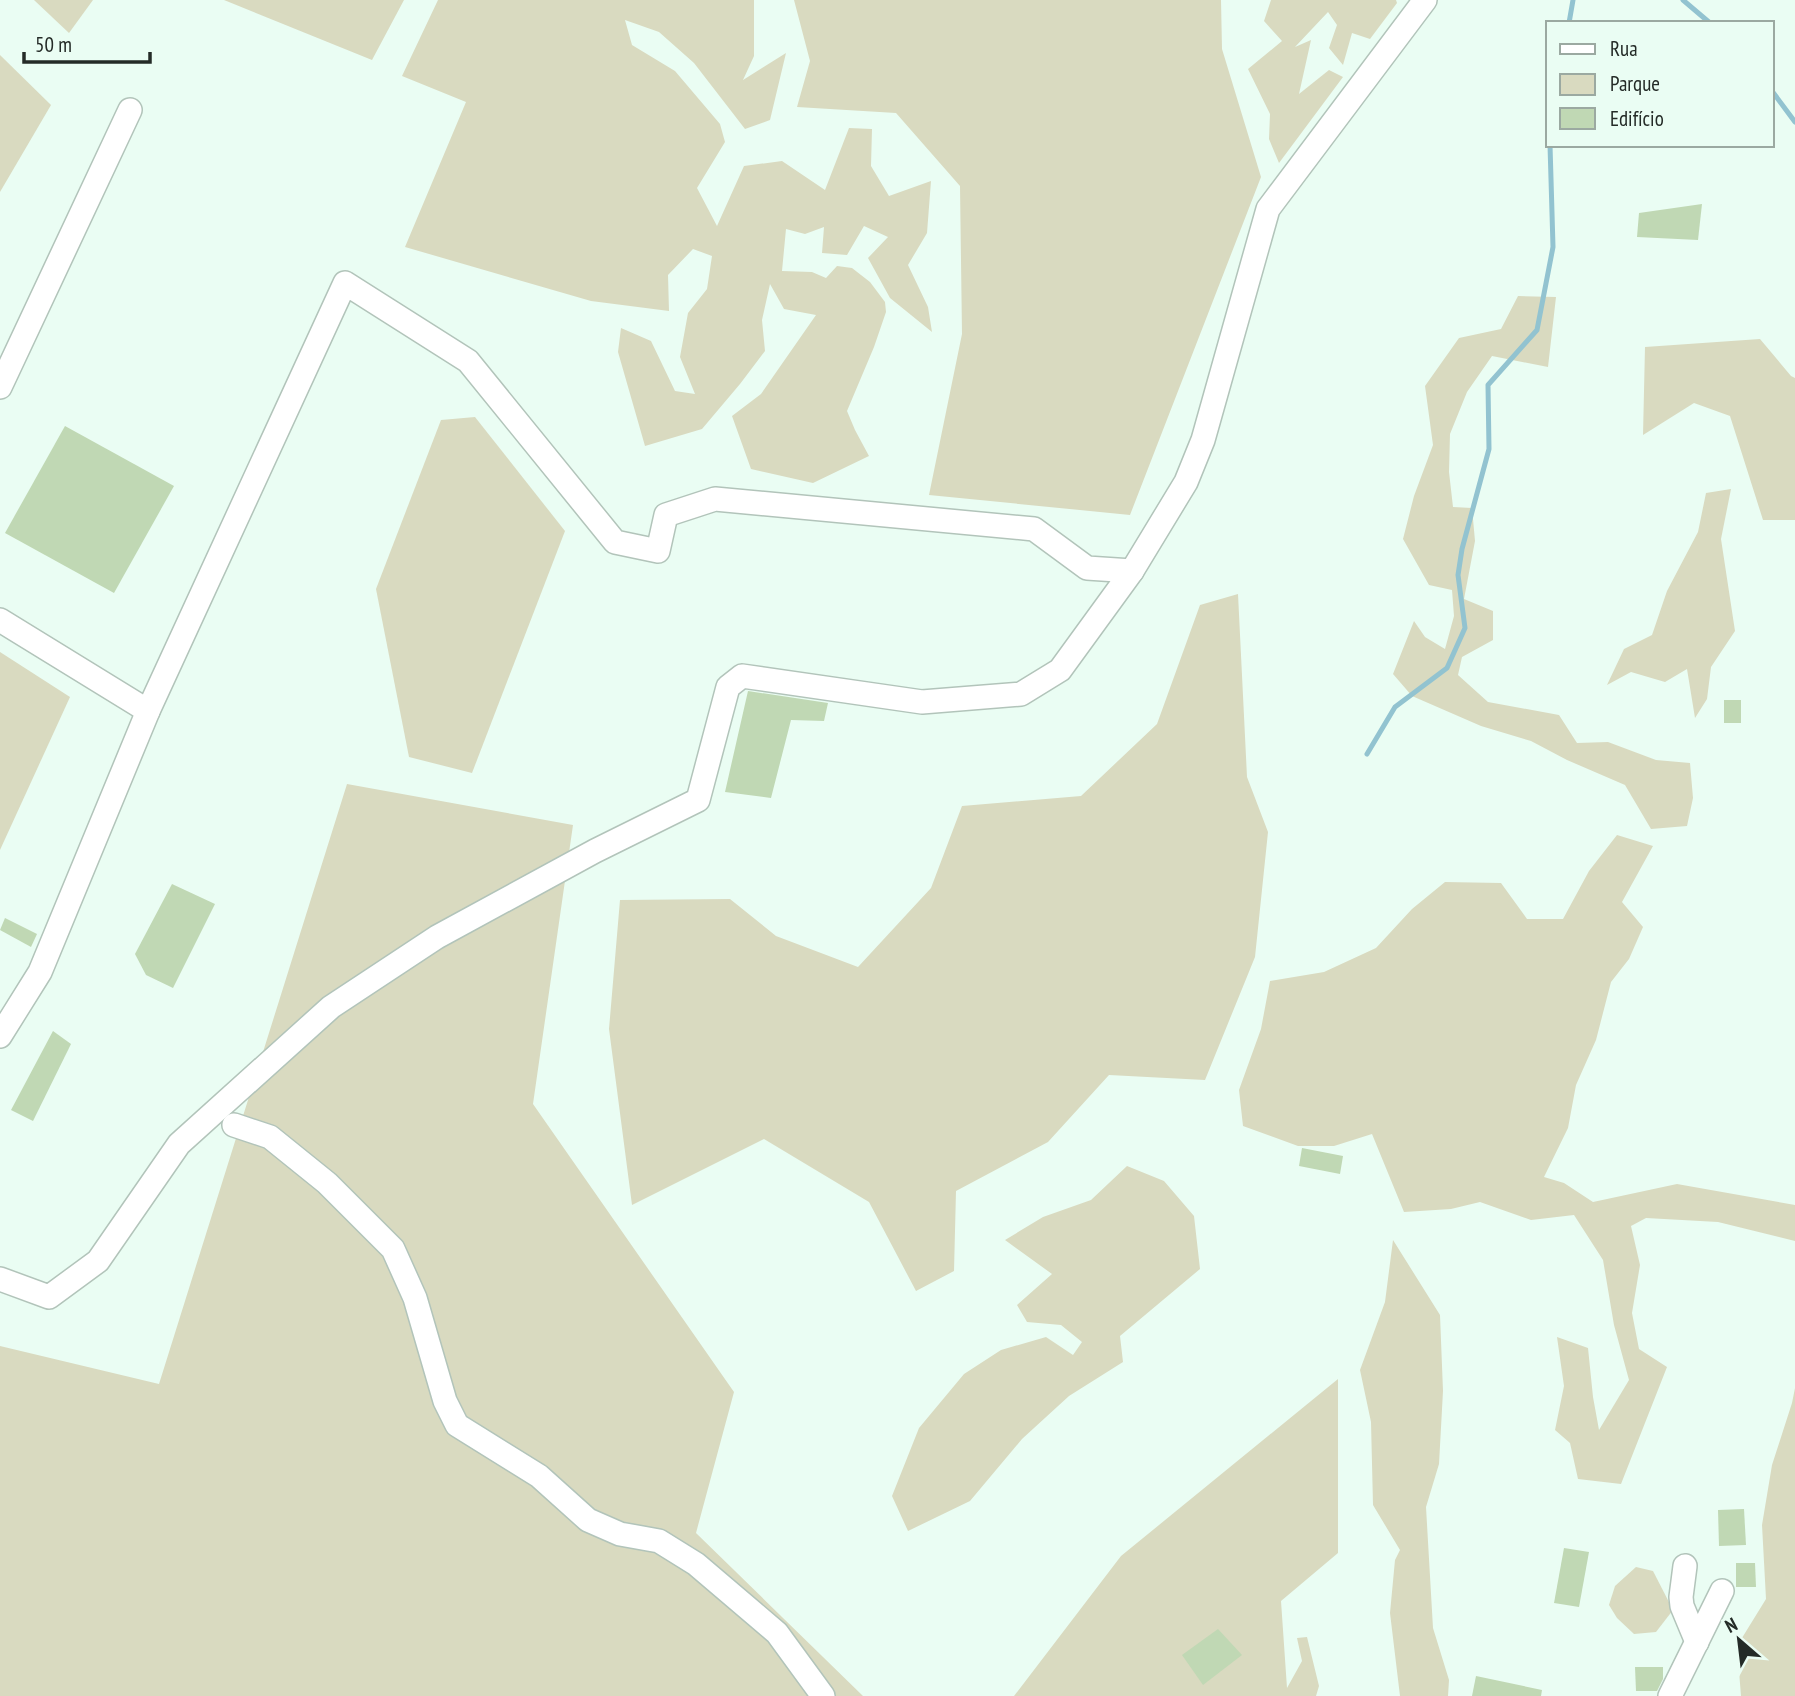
<svg xmlns="http://www.w3.org/2000/svg" width="1795" height="1696" font-family="'PT Sans Narrow',sans-serif">
<rect width="100%" height="100%" fill="#eafdf3"/>
<g fill="#d9dac0">
<polygon points="34,0 93,0 69,33"/>
<polygon points="224,0 404,0 372,60"/>
<polygon points="438,0 754,0 754,56 743,80 786,53 770,120 745,129 694,63 659,32 625,20 632,45 675,71 720,124 725,142 697,188 717,226 744,166 782,161 825,190 849,128 872,129 871,166 889,196 931,181 927,233 908,265 928,307 932,332 890,298 868,258 888,237 864,226 847,255 822,253 824,227 805,234 786,229 782,271 812,272 826,278 837,266 852,268 870,282 885,302 886,312 874,347 847,411 855,430 869,456 813,483 751,469 732,416 761,394 816,315 784,309 770,284 762,320 765,351 740,384 702,429 645,446 618,352 621,328 651,341 675,391 695,394 680,357 688,313 707,289 712,256 693,249 668,275 669,311 591,301 405,247 466,102 402,76"/>
<polygon points="794,0 1221,0 1222,49 1261,177 1130,515 929,495 962,334 960,186 896,113 797,107 810,61"/>
<polygon points="1271,0 1396,0 1397,3 1370,39 1352,33 1343,65 1329,48 1337,25 1328,12 1295,47 1311,40 1299,94 1329,70 1343,77 1279,163 1269,139 1270,114 1248,69 1282,41 1264,21"/>
<polygon points="0,55 51,105 0,192"/>
<polygon points="1518,296 1556,297 1548,367 1492,356 1467,392 1450,434 1449,472 1453,507 1472,508 1475,541 1464,599 1493,611 1493,640 1462,657 1458,675 1488,702 1559,715 1577,743 1608,742 1656,760 1690,763 1693,798 1687,826 1651,829 1625,785 1567,760 1531,741 1481,726 1412,696 1393,674 1414,621 1425,637 1445,649 1454,616 1452,590 1429,585 1403,539 1414,496 1433,445 1425,386 1459,338 1501,329"/>
<polygon points="1760,339 1791,376 1795,378 1795,520 1763,520 1730,416 1694,403 1643,435 1645,347"/>
<polygon points="475,417 565,531 472,773 409,757 376,589 441,420"/>
<polygon points="1731,489 1721,539 1735,631 1711,667 1707,699 1695,718 1687,669 1665,682 1631,672 1607,685 1624,649 1652,635 1667,591 1698,532 1706,493"/>
<polygon points="1238,594 1247,777 1268,832 1255,957 1205,1080 1109,1075 1048,1142 956,1191 954,1271 916,1291 869,1202 764,1139 632,1205 609,1029 620,900 730,899 776,936 858,967 931,888 962,806 1081,796 1157,724 1200,605"/>
<polygon points="0,652 70,697 0,850"/>
<polygon points="347,784 573,825 533,1104 734,1392 696,1533 863,1696 0,1696 0,1346 159,1384"/>
<polygon points="1617,835 1653,846 1622,902 1643,927 1629,959 1611,982 1596,1040 1576,1085 1568,1128 1544,1177 1564,1183 1593,1202 1677,1184 1795,1205 1795,1241 1718,1222 1646,1218 1631,1226 1640,1265 1632,1313 1639,1349 1667,1367 1621,1484 1578,1479 1570,1443 1555,1430 1564,1386 1557,1337 1588,1348 1593,1397 1599,1430 1629,1380 1614,1325 1603,1260 1574,1215 1531,1220 1480,1202 1451,1209 1404,1212 1372,1134 1334,1146 1298,1146 1243,1126 1239,1090 1261,1029 1270,981 1324,972 1376,948 1412,909 1445,882 1501,883 1527,919 1563,919 1589,871"/>
<polygon points="1127,1166 1164,1181 1194,1216 1200,1269 1120,1336 1123,1362 1069,1396 1022,1439 970,1501 908,1531 892,1496 919,1428 964,1374 1001,1350 1046,1337 1073,1355 1082,1342 1061,1325 1027,1322 1017,1305 1052,1274 1005,1240 1043,1217 1091,1200"/>
<polygon points="1393,1240 1440,1315 1443,1391 1439,1464 1426,1507 1433,1628 1449,1680 1448,1696 1400,1696 1390,1613 1395,1560 1400,1550 1373,1505 1371,1422 1360,1370 1385,1302"/>
<polygon points="1338,1379 1338,1553 1281,1601 1287,1688 1302,1661 1297,1638 1307,1637 1319,1686 1316,1696 1014,1696 1121,1556"/>
<polygon points="1795,1388 1795,1696 1741,1696 1737,1646 1766,1599 1762,1525 1772,1465 1792,1403"/>
<polygon points="1636,1567 1653,1571 1673,1610 1656,1632 1634,1634 1617,1618 1609,1605 1615,1586"/>
</g>
<g fill="none" stroke-linecap="round" stroke-linejoin="round">
<g stroke="#92c3d0" stroke-width="5">
<polyline points="1683,0 1710,23"/>
<polyline points="1569,23 1573,0"/>
<polyline points="1772,91 1795,122"/>
<polyline points="1367,754 1395,707 1447,668 1465,628 1458,575 1462,549 1489,449 1488,385 1537,330 1553,247 1550,145"/>
</g>
</g>
<g fill="#c0d8b4">
<polygon points="1702,204 1698,240 1637,237 1639,213"/>
<polygon points="65,426 174,486 114,593 5,533"/>
<polygon points="748,691 828,703 824,721 791,720 771,798 725,792"/>
<rect x="1724" y="700" width="17" height="23"/>
<polygon points="172,884 215,904 173,988 146,975 135,954"/>
<polygon points="5,918 37,934 31,947 0,930"/>
<polygon points="53,1031 71,1044 33,1121 11,1110"/>
<polygon points="1302,1148 1343,1156 1340,1174 1299,1166"/>
<polygon points="1744,1509 1746,1545 1719,1546 1718,1510"/>
<polygon points="1564,1548 1589,1552 1579,1607 1554,1603"/>
<polygon points="1736,1563 1755,1563 1756,1587 1736,1587"/>
<polygon points="1218,1629 1242,1655 1203,1685 1182,1655"/>
<polygon points="1635,1667 1663,1667 1663,1679 1657,1691 1636,1691"/>
<polygon points="1476,1676 1542,1690 1541,1696 1472,1696"/>
</g>
<g fill="none" stroke-linecap="round" stroke-linejoin="round">
<defs>
<g id="minor">
<polyline points="0,387 130,110"/>
<polyline points="0,620 148,711 345,283 468,361 615,542 658,551 666,515 715,499 1034,529 1087,568 1132,571"/>
<polyline points="0,1036 40,972 148,711"/>
<polyline points="234,1125 270,1137 327,1183 393,1249 415,1298 445,1401 457,1425 539,1476 588,1520 620,1534 659,1541 696,1564 777,1633 823,1696"/>
<polyline points="0,1279 49,1297 98,1261 179,1144 331,1007 437,937 595,851 698,800 728,687 742,676 922,702 1021,694 1060,670 1132,571 1186,482 1203,440 1268,209 1425,0"/>
<polyline points="1685,1566 1681,1597 1682,1606 1697,1642"/>
<polyline points="1670,1696 1722,1591"/>
</g>
</defs>
<use href="#minor" stroke="#b2c4ba" stroke-width="26"/>
<use href="#minor" stroke="#fff" stroke-width="23"/>
</g>
<rect x="1546" y="21" width="228" height="126" fill="#eafdf3" stroke="#9ba9a1" stroke-width="2"/>
<rect x="1560" y="44" width="35" height="10" fill="#ffffff" stroke="#9ba9a1" stroke-width="2"/>
<text x="1610" y="56" font-size="21" fill="#242b27">Rua</text>
<rect x="1560" y="74" width="35" height="21" fill="#d9dac0" stroke="#9ba9a1" stroke-width="2"/>
<text x="1610" y="91" font-size="21" fill="#242b27">Parque</text>
<rect x="1560" y="108" width="35" height="21" fill="#c0d8b4" stroke="#9ba9a1" stroke-width="2"/>
<text x="1610" y="126" font-size="21" fill="#242b27">Edifício</text>
<g transform="translate(1739 1640) rotate(332)" stroke="#eafdf3" stroke-width="5" paint-order="stroke">
<path d="M0-5L12 26L0 18L-12 26Z" fill="#242b27"/>
<text y="-10" font-size="19" font-weight="bold" text-anchor="middle" fill="#242b27">N</text>
</g>
<path d="M24 52v10h126v-10" fill="none" stroke="#242b27" stroke-width="3.5"/>
<text x="35" y="52" font-size="21" fill="#242b27" stroke="#eafdf3" stroke-width="5" paint-order="stroke">50 m</text>
</svg>
